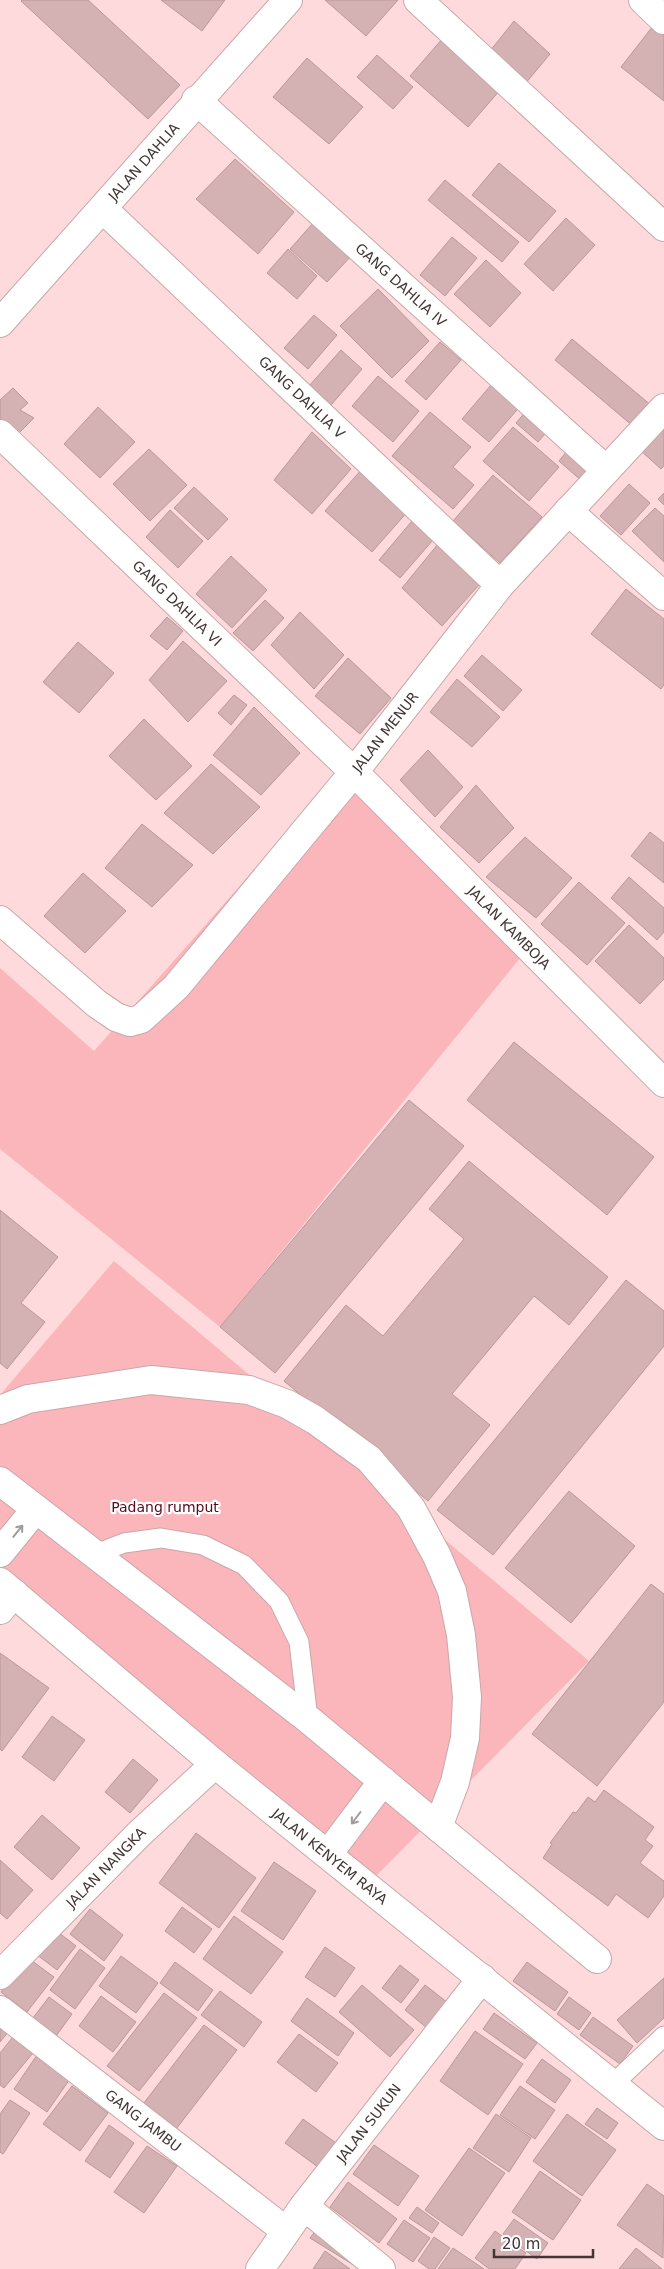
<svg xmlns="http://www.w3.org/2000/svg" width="664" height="2269" font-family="'DejaVu Sans',sans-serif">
<rect width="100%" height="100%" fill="#fedadc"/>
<g fill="#fbb6bb">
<polygon points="346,766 525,952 220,1327 0,1149 0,968 94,1051"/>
<polygon points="114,1261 589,1661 374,1878 0,1574 0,1395"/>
</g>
<g fill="#d4b2b4" stroke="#b9989a">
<polygon points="22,0 88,0 180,85 148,119 21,1"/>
<polygon points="161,0 225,0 202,31"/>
<polygon points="325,0 398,0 366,36"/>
<polygon points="514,21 550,54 525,84 490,51"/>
<polygon points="653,26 664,35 664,101 621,67"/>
<polygon points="443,38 501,89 468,127 410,76"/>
<polygon points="377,55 413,87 393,109 357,77"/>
<polygon points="307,58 363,107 329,144 273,97"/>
<polygon points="235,159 294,212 258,254 196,199"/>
<polygon points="499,163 556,211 529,242 472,195"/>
<polygon points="445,180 519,242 502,262 428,200"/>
<polygon points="566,218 595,245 553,291 524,264"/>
<polygon points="314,222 352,255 327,282 290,249"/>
<polygon points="452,237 477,258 445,296 420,275"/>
<polygon points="288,249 317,276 297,299 267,273"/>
<polygon points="486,260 521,293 490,327 454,294"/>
<polygon points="378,289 429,341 392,378 340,326"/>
<polygon points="314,315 337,335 308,369 284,348"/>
<polygon points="572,339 652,406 634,427 555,360"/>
<polygon points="440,342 461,360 426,400 405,381"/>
<polygon points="341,350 362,369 331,405 309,386"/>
<polygon points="378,376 419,411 393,442 352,406"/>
<polygon points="497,378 524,402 489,442 462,419"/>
<polygon points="13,388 28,403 20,410 34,418 12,440 0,428 0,400"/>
<polygon points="98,407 135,442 100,478 64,444"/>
<polygon points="528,409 550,428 538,442 516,423"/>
<polygon points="430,412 471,447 453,467 474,485 453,509 392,456"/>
<polygon points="513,427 559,467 529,501 483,461"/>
<polygon points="661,429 664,431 664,466 661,469 641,451"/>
<polygon points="312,432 351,469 312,514 274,480"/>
<polygon points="571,446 596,467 583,482 559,461"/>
<polygon points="149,449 187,485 150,521 113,484"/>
<polygon points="362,469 409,510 372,552 325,511"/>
<polygon points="493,475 542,517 500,563 453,521"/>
<polygon points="629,484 650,503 621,535 600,516"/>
<polygon points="194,487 228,519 208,540 174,508"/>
<polygon points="664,493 664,505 658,499"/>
<polygon points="655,508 664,516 664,562 632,531"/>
<polygon points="170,510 203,541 178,568 146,537"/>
<polygon points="412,521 433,540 400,578 379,560"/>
<polygon points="438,544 479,585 442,626 402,588"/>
<polygon points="231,556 267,590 232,628 196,594"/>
<polygon points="626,589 664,619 664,685 661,689 591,634"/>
<polygon points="265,600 284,618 253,651 233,633"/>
<polygon points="300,612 344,655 314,689 271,645"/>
<polygon points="167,617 183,631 167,650 150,636"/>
<polygon points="183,641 227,681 188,722 149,680"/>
<polygon points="78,642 114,673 79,713 43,682"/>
<polygon points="482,655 522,690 503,711 464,676"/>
<polygon points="348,658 391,698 360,734 315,696"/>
<polygon points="457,679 500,717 472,747 430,712"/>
<polygon points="234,695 247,705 231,725 218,713"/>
<polygon points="254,707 300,753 261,795 213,755"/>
<polygon points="144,719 192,766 156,800 109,756"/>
<polygon points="428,750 463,787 435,817 400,780"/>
<polygon points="211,764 260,807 213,854 164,813"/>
<polygon points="476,785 514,828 479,863 440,827"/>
<polygon points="142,824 193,865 152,907 105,868"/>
<polygon points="650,832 664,843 664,883 631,856"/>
<polygon points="525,837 572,878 536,918 486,877"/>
<polygon points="83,873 126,911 85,953 44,916"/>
<polygon points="629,877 664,908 664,932 657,940 611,898"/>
<polygon points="579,882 625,923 587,965 541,924"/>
<polygon points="629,925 664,958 664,979 640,1004 595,961"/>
<polygon points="514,1042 654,1157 607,1215 467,1100"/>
<polygon points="409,1100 464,1146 275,1373 220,1327"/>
<polygon points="469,1161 608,1277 569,1325 534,1296 452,1394 490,1425 428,1501 284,1381 346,1305 383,1336 464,1239 429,1209"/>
<polygon points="0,1210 58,1257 21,1303 45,1322 7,1369 0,1363"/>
<polygon points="626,1280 664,1311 664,1346 493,1555 437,1510"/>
<polygon points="569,1491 635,1546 571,1623 505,1568"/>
<polygon points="651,1584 664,1594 664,1702 597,1786 532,1734"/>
<polygon points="0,1653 49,1688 2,1751 0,1749"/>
<polygon points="52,1716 85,1740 54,1781 22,1757"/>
<polygon points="133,1759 158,1780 130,1813 105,1792"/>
<polygon points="604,1790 654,1827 645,1840 653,1846 640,1863 664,1881 664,1896 648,1918 616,1894 608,1906 543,1858 552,1844 550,1843 573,1812 576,1813 588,1797 595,1802"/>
<polygon points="42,1815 80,1848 52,1880 14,1847"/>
<polygon points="196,1833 256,1878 219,1928 159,1883"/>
<polygon points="0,1860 33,1890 7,1919 0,1913"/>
<polygon points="274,1862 316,1891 283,1940 241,1911"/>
<polygon points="182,1907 212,1929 194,1953 165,1931"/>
<polygon points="90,1909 123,1935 104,1961 70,1934"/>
<polygon points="234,1916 283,1952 251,1994 203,1959"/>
<polygon points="54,1929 76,1946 57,1970 36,1954"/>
<polygon points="325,1947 355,1968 335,1997 305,1977"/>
<polygon points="80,1949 105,1968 75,2009 50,1990"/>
<polygon points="121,1956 158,1983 136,2013 99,1986"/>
<polygon points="28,1958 54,1977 27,2012 1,1992"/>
<polygon points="175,1962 213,1990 198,2011 160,1983"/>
<polygon points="527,1962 568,1992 555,2011 513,1981"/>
<polygon points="400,1965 419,1980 401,2003 382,1988"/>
<polygon points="664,1978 664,2018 637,2043 617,2020"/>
<polygon points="362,1985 414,2030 390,2057 339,2012"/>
<polygon points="425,1985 452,2006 432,2032 405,2010"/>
<polygon points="220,1991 262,2022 244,2047 201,2015"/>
<polygon points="164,1993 197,2018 139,2091 107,2066"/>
<polygon points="101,1996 136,2022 113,2052 79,2026"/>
<polygon points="49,1997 72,2014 56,2036 33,2018"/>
<polygon points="569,1997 591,2013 579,2030 557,2014"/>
<polygon points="307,1998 354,2033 338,2056 291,2021"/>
<polygon points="0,2013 14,2025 0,2042"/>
<polygon points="494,2013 537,2043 525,2059 483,2029"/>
<polygon points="593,2017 633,2046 620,2064 580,2035"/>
<polygon points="204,2025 237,2050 173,2133 140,2108"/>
<polygon points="475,2031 523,2064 488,2115 440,2081"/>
<polygon points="17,2032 37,2048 4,2088 0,2085 0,2053"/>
<polygon points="299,2034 338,2063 316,2092 277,2062"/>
<polygon points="39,2052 72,2076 47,2112 14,2089"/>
<polygon points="542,2059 571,2080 555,2103 526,2082"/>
<polygon points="72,2086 108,2113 80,2151 43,2124"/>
<polygon points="520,2086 555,2110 535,2139 500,2115"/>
<polygon points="10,2100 30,2113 3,2154 0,2152 0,2114"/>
<polygon points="597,2108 618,2123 607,2139 585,2124"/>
<polygon points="496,2114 531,2138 509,2172 473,2148"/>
<polygon points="567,2114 616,2150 582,2196 533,2161"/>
<polygon points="303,2119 336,2143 318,2167 285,2143"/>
<polygon points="109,2125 134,2143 110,2178 85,2161"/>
<polygon points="374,2145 419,2176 398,2206 353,2174"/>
<polygon points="147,2146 177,2166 144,2213 114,2192"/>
<polygon points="469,2148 505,2173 462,2236 425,2210"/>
<polygon points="540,2171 581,2200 553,2240 512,2212"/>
<polygon points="348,2182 397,2219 379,2243 330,2207"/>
<polygon points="647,2184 664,2196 663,2258 617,2225"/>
<polygon points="417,2207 439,2223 432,2233 409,2218"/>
<polygon points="514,2219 548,2243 537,2259 503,2234"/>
<polygon points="404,2220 430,2238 413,2262 387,2244"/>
<polygon points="317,2229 360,2269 310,2238"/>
<polygon points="495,2231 526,2253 515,2269 489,2269 475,2258"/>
<polygon points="434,2237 450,2248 435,2269 429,2269 418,2261"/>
<polygon points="453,2248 484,2269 438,2269"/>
<polygon points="636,2248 662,2269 619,2269"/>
<polygon points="325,2251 350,2269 313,2269"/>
</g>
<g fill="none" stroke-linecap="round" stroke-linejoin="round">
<defs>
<g id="lane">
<polyline points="93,1555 124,1543 161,1538 203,1545 244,1565 279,1601 299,1642 308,1719"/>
<polyline points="613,2084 664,2036"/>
</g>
<g id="street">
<polyline points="418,0 664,227"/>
<polyline points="643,0 664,20"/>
<path id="s1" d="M196 100 606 470"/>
<path id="s2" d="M103 209 500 585"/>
<path id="s3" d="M0 323 288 0"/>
<path id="s4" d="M0 434 354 772 664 1083"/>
<polyline points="568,511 664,596"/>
<path id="s5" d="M0 920 97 1004 116 1017 130 1022 141 1019 176 987 354 772 500 585 664 408"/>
<polyline points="0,1410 28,1399 151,1380 249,1390 287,1404 315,1420 369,1459 411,1508 437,1556 452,1591 461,1635 467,1697 465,1738 455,1782 438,1827"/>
<polyline points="0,1481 308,1719 597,1959"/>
<polyline points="0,1553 35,1510"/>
<polyline points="0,1610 14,1593"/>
<polyline points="328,1854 383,1781"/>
<path id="s6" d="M0 1975 139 1834 215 1764"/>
<path id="s7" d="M0 2010 286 2231"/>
<polyline points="304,2206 381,2269"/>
<path id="s8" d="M260 2269 304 2206 482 1978"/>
</g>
<g id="secondary">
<path id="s9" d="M0 1582 215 1764 664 2126"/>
</g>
</defs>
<use href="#lane" stroke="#c9a7a9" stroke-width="21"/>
<use href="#street" stroke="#c9a7a9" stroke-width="30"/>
<use href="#secondary" stroke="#c9a7a9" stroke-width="30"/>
<use href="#lane" stroke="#fff" stroke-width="19"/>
<use href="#street" stroke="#fff" stroke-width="28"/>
<use href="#secondary" stroke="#fff" stroke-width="28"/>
</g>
<defs><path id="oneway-shaft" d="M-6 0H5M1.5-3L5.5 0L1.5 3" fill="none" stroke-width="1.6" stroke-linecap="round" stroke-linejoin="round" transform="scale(1.25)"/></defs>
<g stroke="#a09a9a">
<use href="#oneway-shaft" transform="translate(18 1531) rotate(-51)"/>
<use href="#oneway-shaft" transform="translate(356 1818) rotate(127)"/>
</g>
<g text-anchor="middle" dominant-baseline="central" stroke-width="4.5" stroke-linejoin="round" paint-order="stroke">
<g font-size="14" fill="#423535" stroke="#fff">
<text stroke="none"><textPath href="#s3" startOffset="216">JALAN DAHLIA</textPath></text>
<text stroke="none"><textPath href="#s1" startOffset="276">GANG DAHLIA IV</textPath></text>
<text stroke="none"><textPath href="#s2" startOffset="274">GANG DAHLIA V</textPath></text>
<text stroke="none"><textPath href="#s4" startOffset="245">GANG DAHLIA VI</textPath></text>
<text stroke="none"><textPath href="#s5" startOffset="555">JALAN MENUR</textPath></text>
<text stroke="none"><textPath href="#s4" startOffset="709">JALAN KAMBOJA</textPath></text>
<text stroke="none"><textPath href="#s9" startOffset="429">JALAN KENYEM RAYA</textPath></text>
<text stroke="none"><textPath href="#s6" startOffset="151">JALAN NANGKA</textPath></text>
<text stroke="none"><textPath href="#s7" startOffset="181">GANG JAMBU</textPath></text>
<text stroke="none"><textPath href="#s8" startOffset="182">JALAN SUKUN</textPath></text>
</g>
<g font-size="14" fill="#57081b" stroke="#fff">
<text x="165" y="1507">Padang rumput</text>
</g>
</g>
<path d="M494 2249v8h99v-8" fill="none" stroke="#423535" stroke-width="2.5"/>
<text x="502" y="2249" font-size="15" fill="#423535" stroke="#ffffff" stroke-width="4" paint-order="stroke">20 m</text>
</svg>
